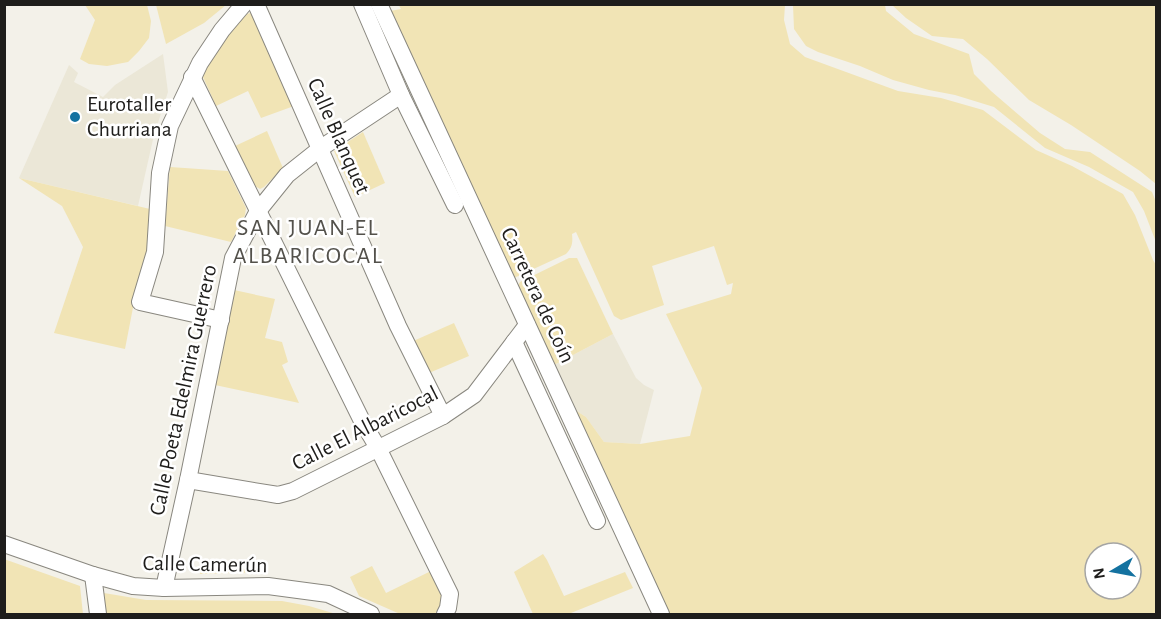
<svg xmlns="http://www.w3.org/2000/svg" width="1161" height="619" font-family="'Alegreya Sans',sans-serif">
<rect width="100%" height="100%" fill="#f3f1e9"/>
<g fill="#ebe7d7">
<polygon points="163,54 168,92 154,135 138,206 19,178 69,65 78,73 74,82 103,97 115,85"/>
<polygon points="613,334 636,378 644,385 654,390 640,444 604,442 586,417 575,410 554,365"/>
</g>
<g fill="#f1e4b5" fill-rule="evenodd">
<path d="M398 4 785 5 784 20 790 44 805 57 898 91 941 98 983 110 1036 150 1072 166 1123 194 1135 215 1153 260 1156 265V614H668L575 410 586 417 604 442 640 444 690 436 702 388 666 314 731 294 733 283 727 285 714 246 652 266 664 305 621 320 614 316 576 232 572 234C573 243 572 248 566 254L514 278 390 11 401 9ZM1095 553H1131V589H1095Z"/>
<polygon points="85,5 147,5 151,21 149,38 139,51 128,62 107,66 89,64 80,59 95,20"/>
<polygon points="156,5 156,4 226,5 204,23 166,44"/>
<polygon points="793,5 885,5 886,11 914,34 969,54 974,74 991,91 1040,133 1065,149 1090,152 1152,192 1156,202 1156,242 1144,211 1133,192 1089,167 1045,148 994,107 955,95 929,90 893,80 860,66 818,52 806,46 794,29"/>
<polygon points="892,5 1156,5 1156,184 1140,171 1071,125 1029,100 987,59 963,39 932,36 906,18"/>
<polygon points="250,13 253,14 294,106 261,118 248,91 216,106 203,77 203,74 224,39 247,14"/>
<polygon points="267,131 283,168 264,187 260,189 255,186 235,146"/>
<polygon points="363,132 385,183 355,197 334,151"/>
<polygon points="170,167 228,171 246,208 245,215 231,242 165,226"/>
<polygon points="19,178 150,209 149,246 137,287 125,349 54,333 83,247 62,206"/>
<polygon points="569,258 577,258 613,334 554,365 517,287 520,282"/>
<polygon points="234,290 275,299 265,338 282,342 288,362 282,365 299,403 215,385"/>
<polygon points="454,323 469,356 429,373 411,342"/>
<polygon points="543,554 547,560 564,596 625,572 633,588 571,613 533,614 514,572"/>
<polygon points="4,559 80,586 83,614 5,614"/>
<polygon points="202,563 267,572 200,574"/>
<path d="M372 566 386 593 433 570C439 585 448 600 435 614H400L359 596 350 577Z"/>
<polygon points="104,593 146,600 282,601 309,606 336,614 106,614"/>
</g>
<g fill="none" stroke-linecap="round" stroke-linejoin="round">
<defs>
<g id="minor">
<polyline points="256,4 398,326 443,416"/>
<polyline points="362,4 401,95 455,205"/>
<polyline points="379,4 661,614"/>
<polyline points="192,77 362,421 378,448 450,594 448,608 445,614"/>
<polyline points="221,320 140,302 155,252 160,173 170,126 200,63 222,30 244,4"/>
<polyline points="514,342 597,521"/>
<polyline points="188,480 278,495 293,491 443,416 474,395 527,325"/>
<polyline points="4,544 93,575 133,586 164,588 268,586 328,594 371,614"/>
<polyline points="93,575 98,614"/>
<polyline points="164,588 188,480 233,258 258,211 287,175 321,148 401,95"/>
</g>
</defs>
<use href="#minor" stroke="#89877f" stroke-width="18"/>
<use href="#minor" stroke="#fff" stroke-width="16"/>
</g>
<circle fill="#1472a0" stroke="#fff" stroke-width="2" cx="75" cy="117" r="6"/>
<g text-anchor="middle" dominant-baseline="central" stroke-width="5" stroke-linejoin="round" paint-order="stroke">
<g font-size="22" fill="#1e1d1b" stroke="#fff" text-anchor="start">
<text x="87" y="104">Eurotaller<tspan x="87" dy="25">Churriana</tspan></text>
</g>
<g font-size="22" fill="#1e1d1b" stroke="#fff">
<text transform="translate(339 136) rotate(66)">Calle Blanquet</text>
<text transform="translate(538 295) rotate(65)">Carretera de Coín</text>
<text transform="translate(183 390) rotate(-78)">Calle Poeta Edelmira Guerrero</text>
<text transform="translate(365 428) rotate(-27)">Calle El Albaricocal</text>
<text transform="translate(205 564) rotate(1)">Calle Camerún</text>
</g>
<g font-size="24" letter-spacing="1.5" fill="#53514b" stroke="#fff">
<text x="308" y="228">SAN JUAN-EL<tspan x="308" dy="28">ALBARICOCAL</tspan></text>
</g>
</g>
<rect width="1161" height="619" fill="none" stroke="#1e1d1b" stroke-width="12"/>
<g transform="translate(1113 571) rotate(260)"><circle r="28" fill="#ffffff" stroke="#a5a5a4" stroke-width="1.5"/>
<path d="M0-4.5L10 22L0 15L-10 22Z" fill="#1472a0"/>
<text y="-9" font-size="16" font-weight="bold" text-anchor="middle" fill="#1e1d1b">N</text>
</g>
</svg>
